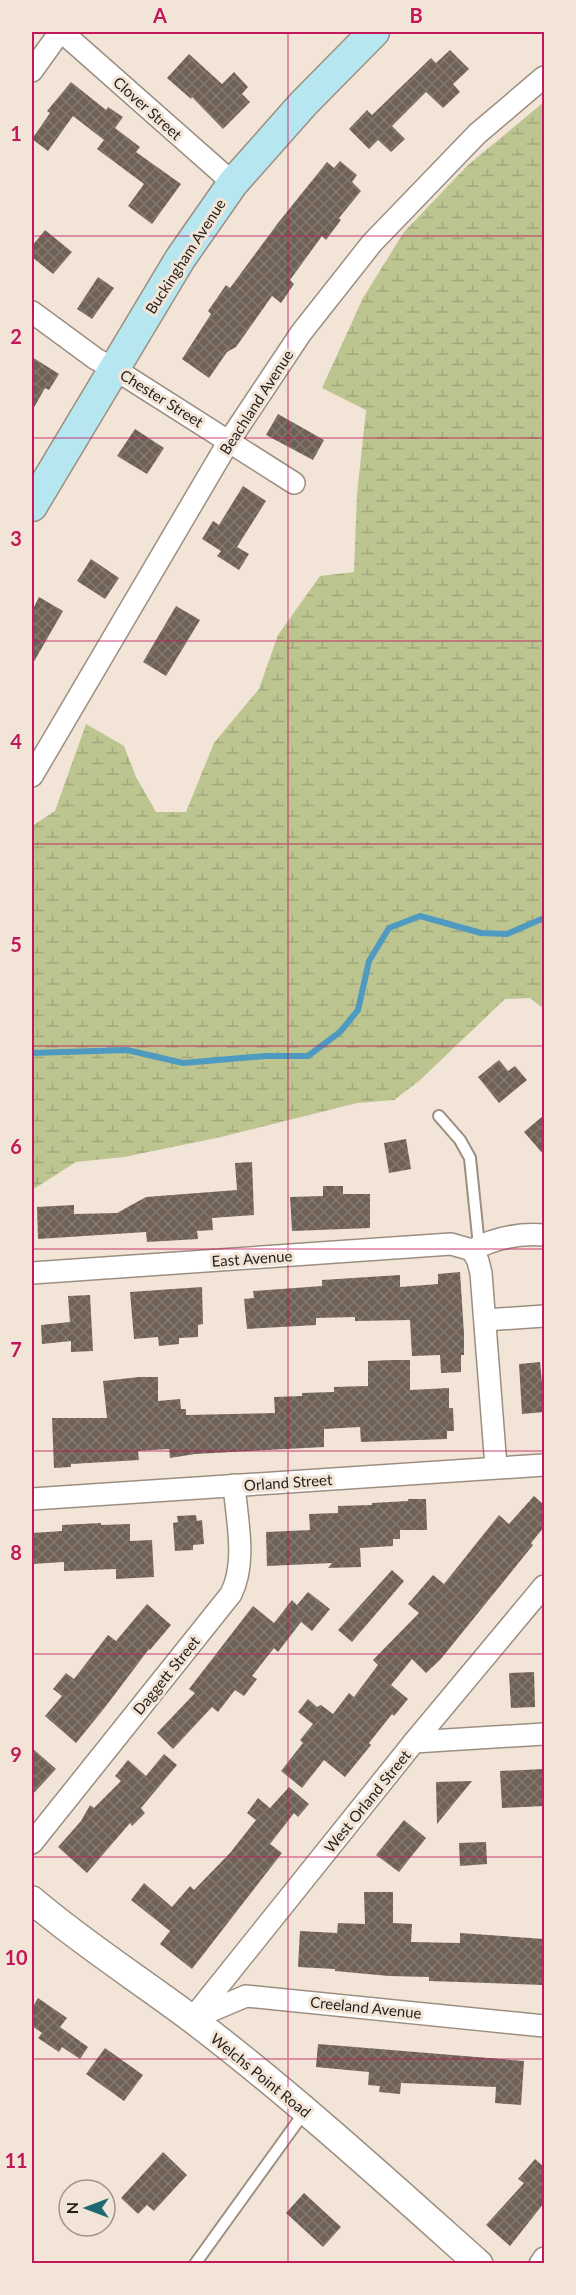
<svg xmlns="http://www.w3.org/2000/svg" width="576" height="2295" font-family="Lato,sans-serif">
<defs>
<pattern id="wetland-marsh" width="20" height="14" patternUnits="userSpaceOnUse" patternTransform="scale(1.5)"><rect width="20" height="14" fill="#bcc48f"/><path d="M1 5h8M5 5V1M11 12h8M15 12V8" fill="none" stroke="#a1a87b"/></pattern>
<pattern id="building-cross-hatch" width="8" height="8" patternUnits="userSpaceOnUse" patternTransform="scale(1.5)"><rect width="8" height="8" fill="#706157"/><path d="M0 0l8 8M0 8l8-8" fill="none" stroke="#837870"/></pattern>
</defs>
<rect width="100%" height="100%" fill="#f2e4d6"/>
<polygon fill="url(#wetland-marsh)" points="544,102 544,1009 530,998 505,999 419,1081 394,1100 357,1103 221,1137 124,1157 76,1162 32,1190 32,826 55,811 86,724 124,746 136,777 156,812 186,812 214,743 259,689 278,635 320,576 354,572 357,494 366,410 322,388 363,298 404,232 468,165"/>
<g fill="none" stroke-linecap="round" stroke-linejoin="round">
<polyline stroke="#4f9ac0" stroke-width="6" points="32,1053 127,1050 183,1063 266,1056 308,1056 340,1032 358,1010 369,961 389,928 420,916 481,933 507,934 544,918"/>
</g>
<g fill="url(#building-cross-hatch)">
<polygon points="450,50 469,69 453,84 460,92 443,108 426,92 392,126 405,139 391,152 378,140 369,149 349,129 367,110 372,115 431,58 436,63"/>
<polygon points="189,54 222,84 234,72 248,87 242,94 250,102 223,129 192,97 191,99 167,78"/>
<polygon points="71,82 106,110 108,107 123,117 115,128 140,147 136,152 181,184 152,224 128,206 144,184 97,149 104,140 73,116 48,151 32,139 50,113 47,111"/>
<polygon points="340,161 357,175 352,182 361,191 339,218 341,220 326,240 322,236 290,280 294,284 281,303 272,296 236,347 227,352 209,378 182,359 211,314 208,311 226,285 230,288 278,223 327,162 334,168"/>
<polygon points="45,230 72,252 53,274 32,257 32,246"/>
<polygon points="98,277 114,288 92,319 77,309"/>
<polygon points="32,357 59,374 49,390 45,388 32,411"/>
<polygon points="278,414 324,440 313,460 266,435"/>
<polygon points="135,429 164,448 147,474 117,456"/>
<polygon points="243,486 266,501 237,547 249,554 239,570 217,556 221,551 202,539 213,521 219,525"/>
<polygon points="91,559 119,578 105,599 77,581"/>
<polygon points="39,597 63,611 32,665 32,611"/>
<polygon points="176,606 200,620 166,676 143,662"/>
<polygon points="499,1060 508,1071 515,1066 527,1080 499,1103 478,1077"/>
<polygon points="544,1115 544,1155 524,1132"/>
<polygon points="406,1139 411,1169 389,1173 384,1143"/>
<polygon points="252,1162 254,1215 212,1218 213,1230 197,1231 198,1239 147,1242 146,1232 38,1239 37,1207 74,1205 74,1214 117,1213 146,1197 237,1190 235,1163"/>
<polygon points="323,1186 343,1186 343,1194 370,1194 370,1228 292,1231 290,1197 323,1196"/>
<polygon points="460,1272 464,1334 464,1355 461,1355 461,1372 441,1373 440,1355 412,1356 410,1320 355,1321 355,1317 316,1318 316,1325 247,1329 244,1299 254,1298 253,1291 322,1286 322,1280 400,1275 400,1287 438,1284 438,1274"/>
<polygon points="202,1287 203,1324 198,1325 198,1337 179,1338 179,1344 159,1346 158,1337 134,1339 130,1292"/>
<polygon points="90,1295 93,1351 71,1352 71,1341 42,1344 41,1325 70,1322 68,1296"/>
<polygon points="392,1360 410,1360 410,1390 449,1388 449,1408 453,1408 454,1431 447,1431 447,1439 361,1442 360,1427 324,1429 324,1447 195,1454 170,1458 169,1449 138,1451 139,1460 71,1464 71,1467 54,1468 52,1418 107,1418 103,1381 139,1377 158,1377 158,1401 180,1399 181,1409 186,1409 186,1415 275,1413 274,1397 302,1396 302,1393 334,1392 334,1387 368,1386 368,1361"/>
<polygon points="540,1362 543,1392 544,1392 544,1412 522,1414 519,1364"/>
<polygon points="534,1496 544,1505 544,1527 531,1543 533,1545 440,1660 426,1673 412,1659 391,1685 408,1699 394,1716 392,1714 369,1743 371,1745 345,1777 324,1760 302,1788 281,1771 303,1743 300,1740 313,1724 298,1712 308,1699 317,1707 321,1705 333,1714 349,1693 354,1697 378,1665 373,1660 419,1613 408,1604 433,1575 444,1584 499,1515 509,1524"/>
<polygon points="408,1499 426,1499 427,1530 400,1530 400,1539 393,1539 393,1546 360,1548 361,1567 328,1568 332,1563 267,1566 266,1532 310,1530 309,1514 338,1513 338,1506 372,1505 372,1503 408,1501"/>
<polygon points="196,1515 197,1521 202,1520 204,1544 193,1545 193,1550 175,1551 173,1523 178,1522 177,1516"/>
<polygon points="101,1523 101,1525 130,1524 130,1541 152,1540 154,1577 116,1579 116,1569 64,1571 64,1562 32,1564 32,1533 62,1531 62,1525"/>
<polygon points="392,1570 404,1581 352,1642 338,1630"/>
<polygon points="308,1592 330,1609 312,1631 301,1622 278,1652 274,1648 252,1676 257,1679 244,1696 235,1690 218,1712 212,1707 173,1749 157,1733 195,1693 189,1689 253,1606 274,1623 292,1600 297,1605"/>
<polygon points="147,1604 171,1625 150,1650 149,1649 106,1706 76,1743 45,1716 62,1696 53,1689 66,1673 74,1679 108,1635 116,1641"/>
<polygon points="534,1672 535,1707 511,1708 509,1673"/>
<polygon points="32,1748 56,1769 32,1795"/>
<polygon points="164,1754 177,1765 141,1808 145,1813 132,1826 130,1823 87,1873 58,1847 81,1821 90,1805 94,1808 121,1781 115,1776 128,1760 146,1776"/>
<polygon points="544,1769 544,1806 502,1808 500,1771"/>
<polygon points="472,1781 437,1824 436,1782"/>
<polygon points="289,1787 309,1804 298,1817 294,1813 270,1844 282,1853 192,1969 160,1944 170,1931 131,1900 144,1883 172,1907 190,1886 194,1890 230,1853 256,1820 247,1813 258,1798 270,1808"/>
<polygon points="404,1820 426,1838 399,1872 376,1855"/>
<polygon points="486,1842 487,1864 460,1866 459,1843"/>
<polygon points="364,1892 393,1892 393,1923 412,1924 411,1942 460,1943 460,1933 544,1939 543,1985 429,1981 429,1977 389,1976 335,1971 335,1969 298,1967 300,1931 337,1933 338,1923 365,1924"/>
<polygon points="38,1998 67,2018 60,2027 88,2047 80,2059 62,2047 59,2052 38,2038 42,2033 32,2026 32,2008"/>
<polygon points="318,2044 524,2061 521,2105 495,2103 496,2087 401,2083 400,2094 379,2092 380,2086 368,2085 369,2072 316,2067"/>
<polygon points="105,2048 143,2075 124,2101 86,2074"/>
<polygon points="163,2152 187,2175 154,2211 147,2205 138,2214 121,2198"/>
<polygon points="535,2159 544,2167 544,2203 510,2246 486,2225 524,2183 518,2179"/>
<polygon points="304,2193 341,2227 323,2247 286,2213"/>
</g>
<g fill="none" stroke-linecap="round" stroke-linejoin="round">
<defs>
<g id="service">
<polyline points="439,1116 460,1140 470,1158 479,1246"/>
<polyline points="195,2264 306,2110"/>
</g>
<g id="minor">
<polyline points="62,32 233,183"/>
<polyline points="32,71 60,32"/>
<polyline points="32,312 96,359 113,368 294,483"/>
<polyline points="32,776 229,441 301,333 372,243 477,134 544,77"/>
<polyline points="472,1250 478,1261 481,1273 496,1467"/>
<path d="M472 1250C495 1238 519 1233 544 1235"/>
<polyline points="32,1273 451,1244 472,1250"/>
<polyline points="485,1320 544,1316"/>
<polyline points="32,1499 544,1465"/>
<polyline points="414,1742 544,1734"/>
<path d="M32 1843 231 1594C247 1562 237 1521 234 1485"/>
<polyline points="194,2018 246,1996 544,2026"/>
<polyline points="192,2019 414,1742 544,1586"/>
<polyline points="540,2264 544,2258"/>
</g>
<path id="tertiary" d="M32 1900C82 1943 139 1979 192 2019 292 2095 385 2180 479 2264"/>
<polyline id="secondary" points="32,506 180,259 233,183 303,104 374,32"/>
</defs>
<use href="#service" stroke="#9c8f82" stroke-width="14"/>
<use href="#minor" stroke="#9c8f82" stroke-width="24"/>
<use href="#tertiary" stroke="#9c8f82" stroke-width="30"/>
<use href="#secondary" stroke="#9c8f82" stroke-width="33"/>
<use href="#service" stroke="#fff" stroke-width="10"/>
<use href="#minor" stroke="#fff" stroke-width="21"/>
<use href="#tertiary" stroke="#fff" stroke-width="27"/>
<use href="#secondary" stroke="#b6e7f1" stroke-width="30"/>
</g>
<path fill="none" stroke="#c2185b" stroke-width="1.5" stroke-opacity="0.55" d="M288 32V2264M32 236H544M32 438H544M32 641H544M32 844H544M32 1046H544M32 1249H544M32 1451H544M32 1654H544M32 1857H544M32 2059H544"/>
<g text-anchor="middle" dominant-baseline="central" stroke-width="6" stroke-linejoin="round" paint-order="stroke">
<g font-size="15" fill="#241f1a" stroke="#f2e4d6">
<text transform="translate(148 108) rotate(42)">Clover Street</text>
<text transform="translate(185 256) rotate(-57)">Buckingham Avenue</text>
<text transform="translate(162 398) rotate(32)">Chester Street</text>
<text transform="translate(256 402) rotate(-57)">Beachland Avenue</text>
<text transform="translate(252 1258) rotate(-4)">East Avenue</text>
<text transform="translate(288 1482) rotate(-4)">Orland Street</text>
<text transform="translate(166 1675) rotate(-51)">Daggett Street</text>
<text transform="translate(367 1801) rotate(-51)">West Orland Street</text>
<text transform="translate(366 2007) rotate(6)">Creeland Avenue</text>
<text transform="translate(261 2075) rotate(39)">Welchs Point Road</text>
</g>
</g>
<rect width="576" height="2295" fill="none" stroke="#f2e4d6" stroke-width="66"/>
<g transform="translate(87 2208) rotate(270)"><circle r="28" fill="#f2e4d6" stroke="#a0958b" stroke-width="1.5"/>
<path d="M0-4.5L10 22L0 15L-10 22Z" fill="#1d6871"/>
<text y="-9" font-size="16" font-weight="bold" text-anchor="middle" fill="#241f1a">N</text>
</g>
<rect x="33" y="33" width="510" height="2229" fill="none" stroke="#c2185b" stroke-width="2"/>
<g font-size="20" text-anchor="middle" font-weight="bold" fill="#c2185b">
<text x="160" y="23">A</text>
<text x="416" y="23">B</text>
<text x="16" y="141">1</text>
<text x="16" y="344">2</text>
<text x="16" y="546">3</text>
<text x="16" y="749">4</text>
<text x="16" y="952">5</text>
<text x="16" y="1154">6</text>
<text x="16" y="1357">7</text>
<text x="16" y="1560">8</text>
<text x="16" y="1762">9</text>
<text x="16" y="1965">10</text>
<text x="16" y="2168">11</text>
</g>
</svg>
